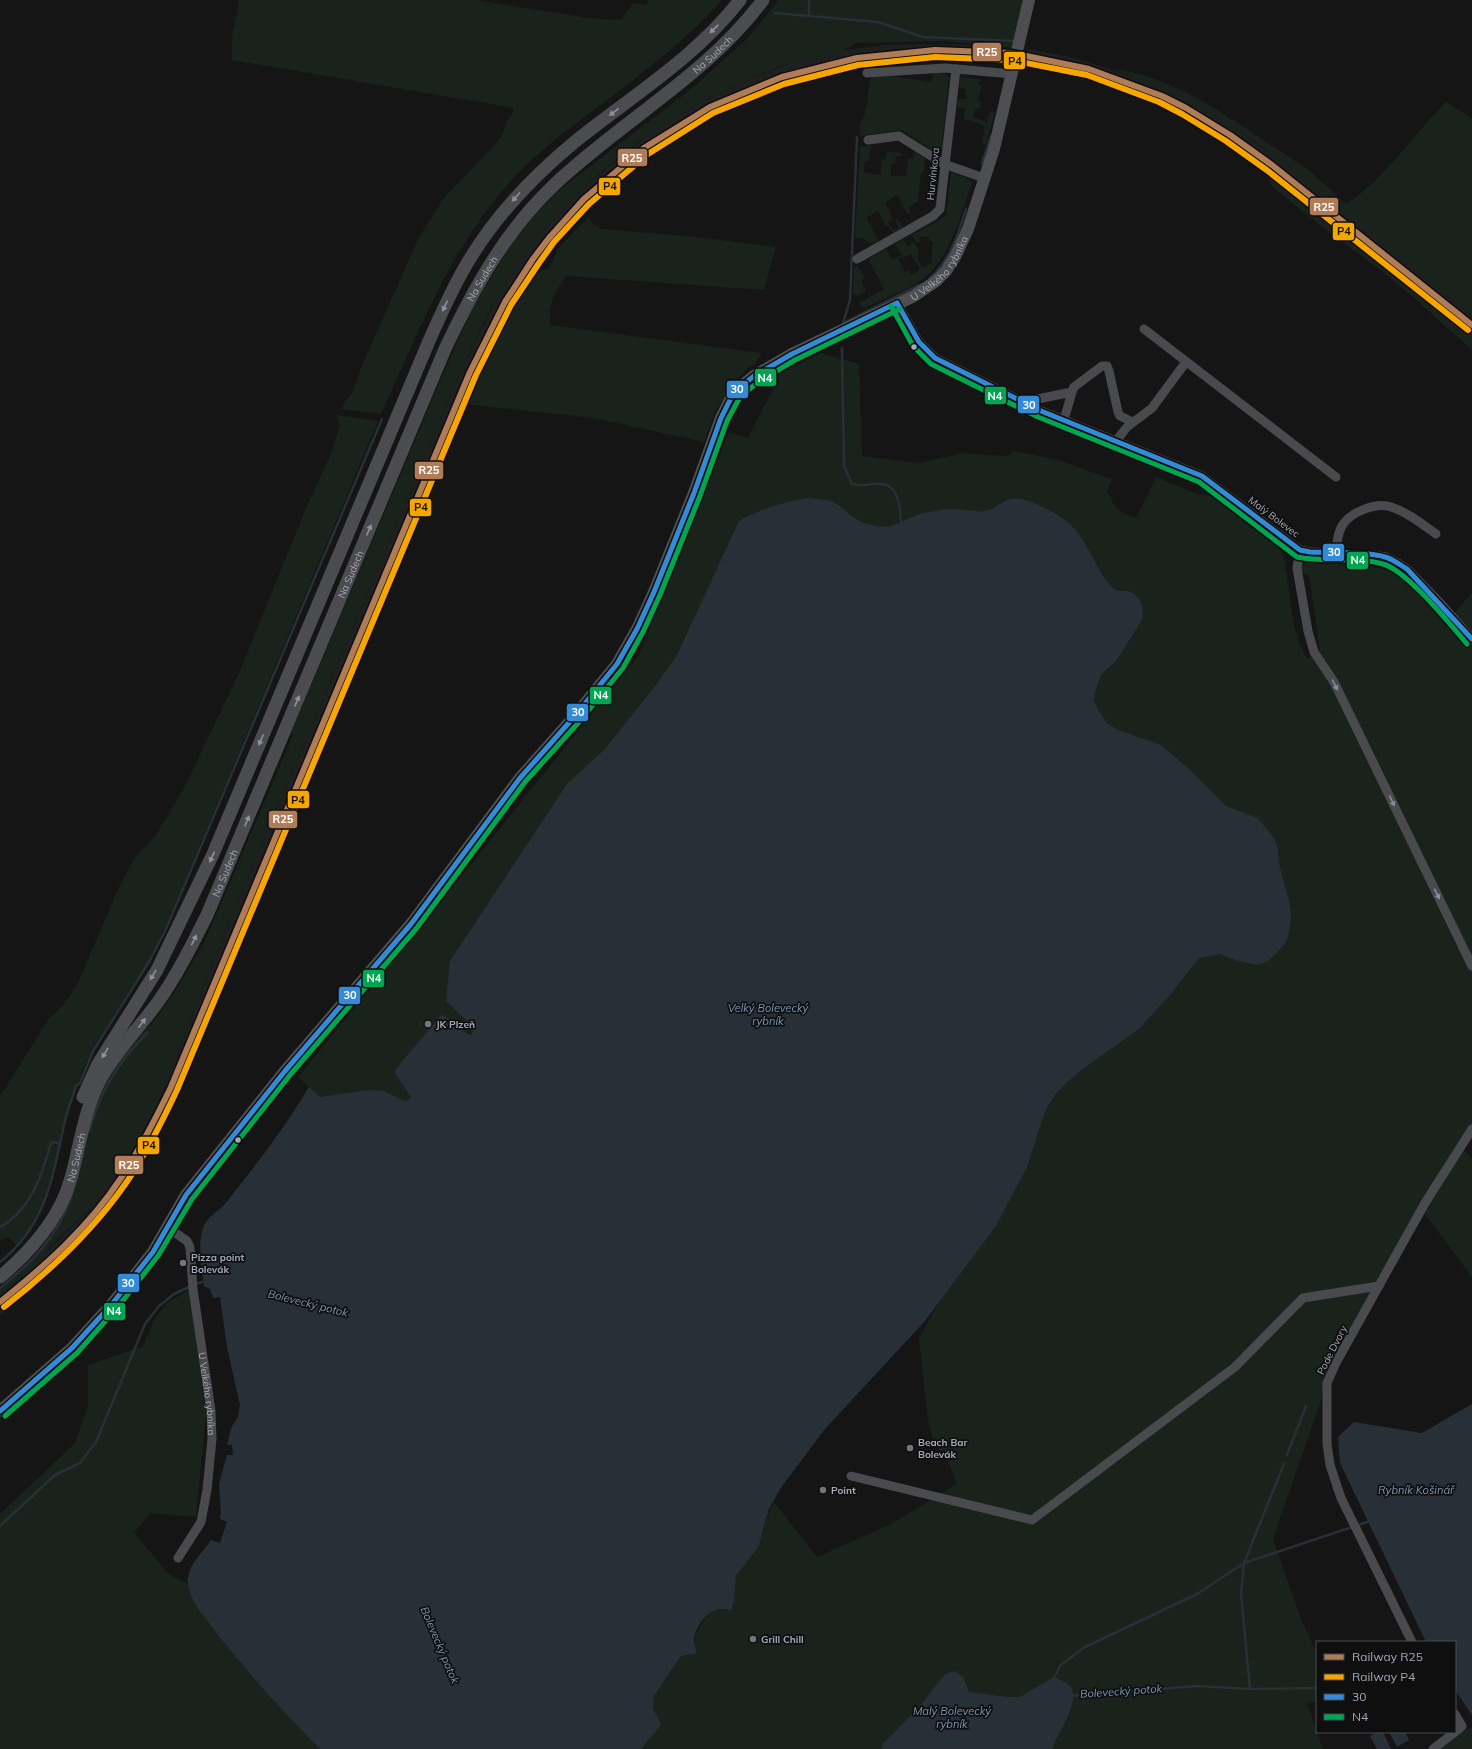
<svg xmlns="http://www.w3.org/2000/svg" width="1472" height="1749" font-family="Mulish,sans-serif">
<rect width="100%" height="100%" fill="#151515"/>
<g fill="#1f1f21">
<polygon points="957,44 1008,49 1007,57 956,54 889,58 832,68 777,87 718,110 672,136 622,173 588,204 555,239 513,303 462,410 191,1065 157,1138 132,1182 82,1240 5,1312 0,1315 0,1290 59,1240 89,1209 157,1105 226,930 461,371 501,289 536,239 571,199 608,167 650,134 697,105 746,81 793,62 845,50 885,45"/>
<polygon points="1027,49 1075,58 1146,81 1172,92 1228,123 1282,162 1472,316 1472,333 1273,173 1221,135 1166,105 1141,94 1072,71 1024,62"/>
</g>
<g fill="#1a221c">
<path d="M239 0H477L588 18 621 20 633 3 647 5 648 0H722C695 30 664 56 632 81 590 114 545 143 509 183 449 250 418 334 381 414L340 409 352 393 361 368 419 237 446 195 494 146 502 135 507 121 512 115 514 108 232 60V36Z"/>
<path d="M779 0H1023L1014 48 945 41 856 43C838 56 815 56 793 62 777 67 761 74 746 81 657 121 575 181 520 263 514 272 507 281 501 290 486 316 474 344 461 371L226 930 157 1105 127 1158 89 1209 45 1252 42 1262 16 1285 0 1297V1287C28 1264 52 1240 67 1206L88 1127 99 1092 111 1072 136 1039 153 1022 172 996 204 943 293 735 291 733 443 374 473 307 511 244 533 217 557 192 691 89 747 39Z"/>
<path d="M1109 68C1168 75 1221 111 1269 144 1283 153 1299 162 1312 173 1324 183 1334 194 1346 204 1385 179 1413 135 1446 102L1472 118V316L1253 140C1207 109 1162 86 1109 68Z"/>
<polygon points="934,73 944,73 949,77 942,148 936,153 902,130 860,136 860,125 865,113 871,75 879,74 931,82"/>
<polygon points="960,77 980,79 978,84 982,85 978,101 981,102 980,108 975,109 973,117 987,122 990,111 995,112 986,145 982,144 985,126 979,124 979,123 964,119 965,108 957,107 958,99 967,99 967,96 965,95 965,89 959,88"/>
<polygon points="871,145 869,161 865,161 864,172 871,173 871,175 878,175 880,174 882,160 885,160 887,151 902,153 901,156 896,156 895,164 891,164 891,176 906,176 908,159 913,159 914,151 925,158 924,171 921,173 918,202 908,207 911,213 908,215 897,195 885,202 891,214 891,217 893,220 888,222 893,230 899,228 895,220 898,219 903,227 893,233 888,225 886,226 878,211 866,218 879,241 872,243 866,242 864,238 855,238 860,147"/>
<path d="M951 172 966 178 972 183C961 213 953 248 931 272 919 286 882 300 864 308L859 303 884 289 868 259 886 249 892 260 900 256 901 258 898 259 905 272 909 270 911 274 920 270 911 254 903 258 895 244 903 239 908 247 914 242 919 251 918 259 922 268 931 263 933 241H929V237H920L919 243H917L912 235 946 216Z"/>
<path d="M1273 173 1472 333V350C1446 327 1421 303 1394 281 1353 248 1309 219 1269 183Z"/>
<path d="M589 217 594 225 602 229 688 236 776 247 764 290 566 276C553 296 549 301 550 325L762 353 754 365 748 368 733 384 716 410 704 442 593 418 465 404 513 303 530 275 549 268 559 247Z"/>
<polygon points="857,265 865,278 861,281 866,291 857,296 853,294 854,267"/>
<path d="M821 353 859 364 862 456 919 463 962 453 1004 456 1010 455 1013 451 1055 459 1112 479 1107 491C1116 510 1116 511 1136 518L1156 477 1197 494 1214 496 1280 550 1284 556 1294 627 1299 638 1297 639 1307 659 1320 651 1309 575 1301 573 1300 566 1306 562 1366 565 1401 574 1446 624 1472 592V1129L1462 1151 1466 1152 1472 1158V1277L1424 1213 1327 1383 1273 1539 1302 1622 1317 1653V1702L1307 1704 1323 1749H605L656 1716 652 1703 654 1696 681 1656 692 1655 696 1650 694 1638C700 1624 712 1600 730 1611 734 1600 733 1585 737 1575 742 1564 753 1557 758 1545 765 1531 766 1515 774 1502L817 1557 891 1524 957 1484 947 1458 934 1444 928 1420 919 1338 1042 1120 1049 1104 1023 1090 1186 974 1200 958 1212 955 488 903 484 909 554 972 407 1164 292 1116 309 1087 298 1077 448 893 639 655 729 432 748 438 781 373Z"/>
<polygon points="336,415 378,421 169,919 148,962 95,1045 83,1069 66,1119 51,1183 40,1214 28,1233 16,1245 8,1237 0,1241 0,1096 48,1020 65,1003 77,985 119,887 135,857 155,837 186,784 239,673 307,506 331,454 340,425"/>
<polygon points="189,1290 206,1414 196,1517 151,1513 134,1533 169,1574 188,1584 190,1594 239,1661 320,1749 0,1749 0,1514 75,1443 88,1406 88,1365 143,1346 153,1322 167,1303"/>
<polygon points="1472,1727 1472,1749 1433,1749 1444,1740"/>
</g>
<g fill="#272f37">
<path d="M808 498C816 499 828 499 835 503 842 507 848 514 854 518 861 523 877 527 886 527 896 526 912 516 923 513 931 512 939 510 947 509 959 509 972 512 984 511 995 510 1001 501 1011 499 1026 495 1060 515 1071 525 1088 542 1094 565 1109 584 1118 595 1122 589 1130 592 1142 596 1144 610 1142 620L1116 661 1101 675 1096 689 1094 700 1098 710 1108 724 1118 730 1161 745 1188 768 1226 806 1258 818 1273 837 1277 845 1279 863 1290 905 1291 918 1288 937 1284 945 1268 961 1258 965 1238 961 1220 954 1200 958 1186 974 1171 994 1139 1029 1080 1071 1057 1092 1049 1104 1042 1120 1027 1167 996 1226 925 1321 825 1429 780 1489 769 1509 759 1545 753 1554 736 1576 734 1601 731 1611C714 1602 696 1623 694 1639 693 1644 698 1648 695 1654L681 1656 654 1696 653 1708 661 1725 641 1749H320C283 1712 247 1672 215 1631 205 1617 190 1602 188 1584 186 1566 202 1554 211 1540L220 1543 227 1522 220 1519 221 1513 219 1484 227 1455H233L232 1445H227L231 1428 238 1417 240 1405 227 1347 220 1297 213 1298 210 1289 204 1286C202 1269 197 1245 203 1228 207 1218 215 1213 223 1206 229 1200 233 1193 238 1187 264 1155 288 1122 309 1087L320 1097 368 1090 384 1091 406 1102 411 1097 395 1073V1070L441 1015 445 1016 466 1033 471 1035 473 1032 471 1025 446 1001 450 961 567 784 605 749 656 685 677 655 739 521C762 508 782 503 808 498Z"/>
<polygon points="1472,1404 1472,1715 1455,1690 1455,1642 1426,1642 1340,1463 1338,1437 1354,1422 1422,1433"/>
<path d="M955 1671 963 1677 969 1692 1007 1697H1020L1054 1677C1059 1679 1067 1682 1070 1686 1082 1700 1057 1734 1052 1749H881L883 1744 920 1706 945 1674Z"/>
<polygon points="1377,1732 1383,1732 1391,1749 1377,1749 1370,1736"/>
<polygon points="1389,1732 1405,1732 1409,1740 1397,1747"/>
</g>
<g fill="none" stroke-linecap="round" stroke-linejoin="round">
<g stroke="#272f37" stroke-width="2.5">
<polyline points="775,13 878,22 923,37 1015,41"/>
<polyline points="809,16 809,0"/>
<polyline points="982,163 991,136"/>
<path d="M930 278C950 260 958 235 966 209"/>
<polyline points="843,323 850,300 857,137"/>
<polyline points="843,323 921,284"/>
<path d="M842 348 844 466 852 484C863 486 863 485 873 484 898 480 900 504 901 522"/>
<path d="M89 1132C100 1091 118 1062 148 1032"/>
<path d="M0 1227C31 1210 42 1175 51 1143L53 1142 60 1144"/>
<path d="M0 1262C48 1223 52 1177 65 1121 68 1109 72 1098 76 1086L80 1083 93 1051 149 962 166 929 382 419"/>
<polyline points="195,1284 206,1281"/>
<path d="M0 1288C33 1261 59 1236 72 1194"/>
<polyline points="1287,1455 1306,1406"/>
<polyline points="0,1526 55,1475 80,1463 96,1442 145,1324 159,1306 174,1294 191,1286"/>
<polyline points="1053,1679 1061,1665 1083,1648 1197,1594 1244,1563 1370,1521"/>
<polyline points="1250,1689 1241,1594 1244,1563 1284,1464"/>
<polyline points="1072,1696 1197,1686 1250,1689 1317,1688"/>
</g>
<g stroke="#484a4e" stroke-width="9">
<polyline points="867,73 945,68 1012,74"/>
<polyline points="868,140 899,136 944,164 984,178"/>
<polyline points="857,259 933,216 940,209 956,69"/>
<polyline points="897,303 919,342 935,358 1041,411 1202,476 1300,550 1310,552 1372,555 1386,557 1398,563 1407,569 1442,605 1472,639"/>
<polyline points="1144,329 1336,477"/>
<polyline points="1023,402 1072,392 1074,387 1102,366 1107,366 1109,371 1118,412 1120,416 1133,422"/>
<polyline points="1064,420 1072,392"/>
<polyline points="1116,441 1127,427 1152,408 1186,362"/>
<polyline points="1300,550 1297,568 1308,631 1314,652 1334,682 1472,966"/>
<path d="M1336 553C1337 544 1337 534 1342 526 1350 512 1376 502 1391 507 1407 512 1422 524 1436 534"/>
<path id="s1" d="M167 1227 187 1241 190 1247 193 1289 211 1411 212 1439 207 1490 201 1522 178 1558"/>
<polyline points="851,1476 1032,1520 1235,1367 1303,1298 1379,1286"/>
<polyline points="1412,1642 1341,1498 1330,1465 1327,1444 1327,1383 1337,1361 1425,1203 1472,1129"/>
<polyline points="1455,1714 1462,1726 1455,1732"/>
<polyline points="1433,1749 1455,1732"/>
</g>
<path stroke="#4c4e52" stroke-width="12" id="s2" d="M0 1411 72 1348 112 1304 153 1252 186 1195 285 1071 411 924 520 778 574 717 617 664 637 629 654 592 694 493 721 418 734 392 754 376 792 354 914 296 936 281 946 271 956 255 968 229 994 149 1029 0"/>
<g stroke="#4b4c4f" stroke-width="13">
<path d="M83 1097 98 1064 157 970 213 854 429 341C440 316 451 291 465 267 493 218 533 176 577 140 632 96 696 57 740 0"/>
<path id="s3" d="M0 1277C31 1251 60 1219 71 1178 80 1145 84 1111 100 1080 116 1051 139 1028 158 1002 177 975 192 945 207 915L445 349C474 288 505 231 555 184 623 120 706 76 763 0"/>
</g>
<defs>
<g id="bus-1">
<path d="M897 303 919 342 935 358 1041 411 1202 476 1300 550 1310 552C1332 553 1364 551 1385 557 1393 559 1400 565 1407 569L1472 639"/>
<polyline points="0,1411 72,1348 112,1304 153,1252 186,1195 285,1071 411,924 520,778 574,717 617,664 637,629 654,592 694,493 721,418 734,392 754,376 792,354 897,303"/>
</g>
<g id="bus-2">
<path d="M891 306 913 346 931 364 1038 417 1199 482 1297 557C1325 563 1355 556 1383 564 1406 570 1450 624 1467 644"/>
<polyline points="5,1416 77,1353 117,1308 158,1256 192,1199 290,1075 416,929 525,782 579,722 623,668 643,632 660,595 700,496 727,421 740,397 758,382 795,360 900,309"/>
</g>
</defs>
<use href="#bus-1" stroke="#0f0f10" stroke-width="8"/>
<use href="#bus-2" stroke="#0f0f10" stroke-width="8"/>
<use href="#bus-1" stroke="#338bd7" stroke-width="5"/>
<use href="#bus-2" stroke="#00a651" stroke-width="5"/>
<defs>
<path id="rail-1" d="M0 1302C45 1266 89 1227 121 1178 140 1149 156 1118 171 1087L470 372 505 302 533 259 549 238 584 199 644 148 710 107 782 77 857 58 935 50 1012 53 1089 69 1162 96 1186 108 1230 135 1272 165 1472 325"/>
<path id="rail-2" d="M4 1307C50 1271 92 1232 126 1183 146 1154 162 1122 177 1090L476 375 511 305 539 263 554 242 589 204 648 154 713 113 784 84 858 65 935 57 1011 60 1087 75 1159 102 1182 114 1226 141 1268 171 1468 330"/>
</defs>
<use href="#rail-1" stroke="#0f0f10" stroke-width="9"/>
<use href="#rail-2" stroke="#0f0f10" stroke-width="9"/>
<use href="#rail-1" stroke="#b07c57" stroke-width="6"/>
<use href="#rail-2" stroke="#f7a600" stroke-width="6"/>
</g>
<defs><path id="oneway-solid" d="M-6-.8H1V-3.2L6.5 0L1 3.2V.8H-6Z"/></defs>
<g fill="#8e929d">
<use href="#oneway-solid" transform="translate(714 29) rotate(136)"/>
<use href="#oneway-solid" transform="translate(614 112) rotate(142)"/>
<use href="#oneway-solid" transform="translate(516 197) rotate(132)"/>
<use href="#oneway-solid" transform="translate(445 306) rotate(115)"/>
<use href="#oneway-solid" transform="translate(369 530) rotate(-67)"/>
<use href="#oneway-solid" transform="translate(297 701) rotate(-67)"/>
<use href="#oneway-solid" transform="translate(261 740) rotate(113)"/>
<use href="#oneway-solid" transform="translate(247 821) rotate(-67)"/>
<use href="#oneway-solid" transform="translate(212 857) rotate(115)"/>
<use href="#oneway-solid" transform="translate(194 940) rotate(-63)"/>
<use href="#oneway-solid" transform="translate(153 975) rotate(121)"/>
<use href="#oneway-solid" transform="translate(142 1023) rotate(-53)"/>
<use href="#oneway-solid" transform="translate(105 1053) rotate(121)"/>
</g>
<g fill="#888c98">
<use href="#oneway-solid" transform="translate(1335 685) rotate(62)"/>
<use href="#oneway-solid" transform="translate(1392 801) rotate(64)"/>
<use href="#oneway-solid" transform="translate(1437 894) rotate(64)"/>
</g>
<g fill="#a4a9b7" stroke="#0f0f10" stroke-width="1.5">
<circle cx="914" cy="347" r="3.5"/>
<circle cx="238" cy="1140" r="3.5"/>
</g>
<g fill="#72757e" stroke="#0f0f10" stroke-width="1.5">
<circle cx="428" cy="1024" r="4"/>
<circle cx="183" cy="1263" r="4"/>
<circle cx="910" cy="1448" r="4"/>
<circle cx="823" cy="1490" r="4"/>
<circle cx="753" cy="1639" r="4"/>
</g>
<g text-anchor="middle" dominant-baseline="central" stroke-width="3.5" stroke-linejoin="round" paint-order="stroke">
<g font-size="10" fill="#a4a9b7" stroke="#0f0f10">
<text stroke="none"><textPath href="#s3" startOffset="1441">Na Sudech</textPath></text>
<text transform="translate(933 174) rotate(-84)">Hurvínkova</text>
<text stroke="none"><textPath href="#s2" startOffset="1511">U Velkého rybníka</textPath></text>
<text stroke="none"><textPath href="#s3" startOffset="1117">Na Sudech</textPath></text>
<text transform="translate(1274 517) rotate(37)">Malý Bolevec</text>
<text stroke="none"><textPath href="#s3" startOffset="793">Na Sudech</textPath></text>
<text stroke="none"><textPath href="#s3" startOffset="469">Na Sudech</textPath></text>
<text stroke="none"><textPath href="#s3" startOffset="145">Na Sudech</textPath></text>
<text transform="translate(1332 1350) rotate(-63)">Pode Dvory</text>
<text stroke="none"><textPath href="#s1" startOffset="179">U Velkého rybníka</textPath></text>
</g>
<g font-size="10" font-weight="bold" fill="#a4a9b7" stroke="#0f0f10" text-anchor="start">
<text x="436" y="1024">JK Plzeň</text>
<text x="191" y="1257">Pizza point<tspan x="191" dy="12">Bolevák</tspan></text>
<text x="918" y="1442">Beach Bar<tspan x="918" dy="12">Bolevák</tspan></text>
<text x="831" y="1490">Point</text>
<text x="761" y="1639">Grill Chill</text>
</g>
<g font-size="11" font-style="italic" fill="#7997b4" stroke="#0f0f10">
<text x="768" y="1008">Velký Bolevecký<tspan x="768" dy="13">rybník</tspan></text>
<text transform="translate(308 1303) rotate(14)">Bolevecký potok</text>
<text x="1416" y="1490">Rybník Košinář</text>
<text transform="translate(440 1645) rotate(67)">Bolevecký potok</text>
<text transform="translate(1121 1691) rotate(-4)">Bolevecký potok</text>
<text x="952" y="1711">Malý Bolevecký<tspan x="952" dy="13">rybník</tspan></text>
</g>
</g>
<g stroke="#0f0f10" stroke-width="1.5">
<rect x="972" y="42" width="30" height="20" rx="4" fill="#b07c57"/>
<rect x="1003" y="51" width="23" height="19" rx="4" fill="#f7a600"/>
<rect x="617" y="148" width="31" height="19" rx="4" fill="#b07c57"/>
<rect x="598" y="177" width="23" height="19" rx="4" fill="#f7a600"/>
<rect x="1309" y="197" width="30" height="19" rx="4" fill="#b07c57"/>
<rect x="1332" y="222" width="23" height="19" rx="4" fill="#f7a600"/>
<rect x="754" y="368" width="23" height="19" rx="4" fill="#00a651"/>
<rect x="726" y="380" width="23" height="19" rx="4" fill="#338bd7"/>
<rect x="984" y="386" width="23" height="19" rx="4" fill="#00a651"/>
<rect x="1017" y="395" width="23" height="19" rx="4" fill="#338bd7"/>
<rect x="414" y="461" width="30" height="19" rx="4" fill="#b07c57"/>
<rect x="409" y="498" width="23" height="19" rx="4" fill="#f7a600"/>
<rect x="1322" y="543" width="23" height="19" rx="4" fill="#338bd7"/>
<rect x="1346" y="551" width="23" height="19" rx="4" fill="#00a651"/>
<rect x="589" y="686" width="23" height="19" rx="4" fill="#00a651"/>
<rect x="566" y="703" width="23" height="19" rx="4" fill="#338bd7"/>
<rect x="287" y="790" width="23" height="19" rx="4" fill="#f7a600"/>
<rect x="268" y="810" width="30" height="19" rx="4" fill="#b07c57"/>
<rect x="362" y="969" width="23" height="19" rx="4" fill="#00a651"/>
<rect x="338" y="986" width="23" height="19" rx="4" fill="#338bd7"/>
<rect x="137" y="1136" width="23" height="19" rx="4" fill="#f7a600"/>
<rect x="114" y="1155" width="30" height="20" rx="4" fill="#b07c57"/>
<rect x="117" y="1273" width="23" height="20" rx="4" fill="#338bd7"/>
<rect x="103" y="1302" width="23" height="19" rx="4" fill="#00a651"/>
</g>
<g font-size="11" text-anchor="middle" font-weight="bold" fill="#fff">
<text x="987" y="56">R25</text>
<text x="632" y="162">R25</text>
<text x="1324" y="211">R25</text>
<text x="765" y="382">N4</text>
<text x="737" y="393">30</text>
<text x="995" y="400">N4</text>
<text x="1029" y="409">30</text>
<text x="429" y="474">R25</text>
<text x="1334" y="556">30</text>
<text x="1358" y="564">N4</text>
<text x="601" y="699">N4</text>
<text x="578" y="716">30</text>
<text x="283" y="823">R25</text>
<text x="374" y="982">N4</text>
<text x="350" y="999">30</text>
<text x="129" y="1169">R25</text>
<text x="128" y="1287">30</text>
<text x="114" y="1315">N4</text>
</g>
<g font-size="11" text-anchor="middle" font-weight="bold" fill="#111">
<text x="1015" y="65">P4</text>
<text x="610" y="190">P4</text>
<text x="1344" y="235">P4</text>
<text x="421" y="511">P4</text>
<text x="298" y="804">P4</text>
<text x="149" y="1149">P4</text>
</g>
<rect x="1316" y="1641" width="140" height="92" fill="#0f0f10" stroke="#4b4d53"/>
<rect x="1324" y="1654" width="20" height="6" fill="#b07c57" stroke="#4b4d53"/>
<text x="1352" y="1661" font-size="12" fill="#a4a9b7">Railway R25</text>
<rect x="1324" y="1674" width="20" height="6" fill="#f7a600" stroke="#4b4d53"/>
<text x="1352" y="1681" font-size="12" fill="#a4a9b7">Railway P4</text>
<rect x="1324" y="1694" width="20" height="6" fill="#338bd7" stroke="#4b4d53"/>
<text x="1352" y="1701" font-size="12" fill="#a4a9b7">30</text>
<rect x="1324" y="1714" width="20" height="6" fill="#00a651" stroke="#4b4d53"/>
<text x="1352" y="1721" font-size="12" fill="#a4a9b7">N4</text>
</svg>
